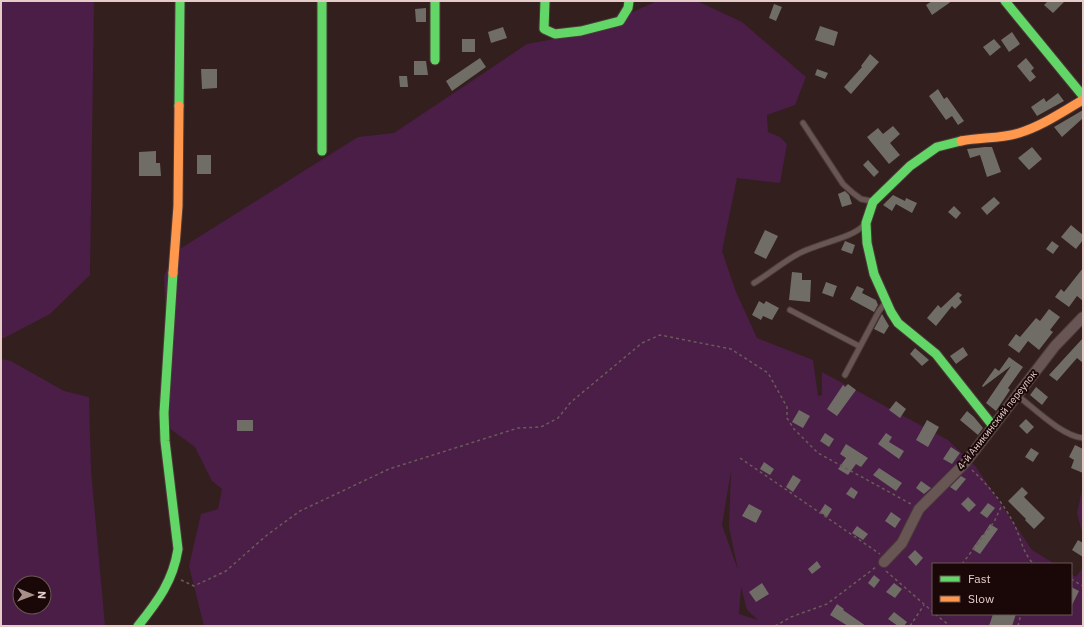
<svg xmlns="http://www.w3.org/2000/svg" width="1084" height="627" font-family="'IBM Plex Sans',sans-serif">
<rect width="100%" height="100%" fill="#331f1d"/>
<g fill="#4a1e47" fill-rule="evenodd">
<polygon points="1,1 94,1 90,275 50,314 4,338 1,338"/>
<path d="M657 1H697L742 22 806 77 795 105 767 115 768 132 780 137 787 144 780 183 737 178 722 251 736 292 757 338 813 360 818 396 822 395V372L948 440 976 467 1032 550 1055 564H933V614H1071V574L1076 577 1083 567V626H204L189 566 201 514 218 509 222 489 212 481 195 447 165 425 168 380 164 276 175 252 358 137 394 133 527 44 586 33ZM731 471 729 527 738 570 722 525ZM741 587 747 610 758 620 739 614Z"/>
<path d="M1 359 11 361 64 391 89 397 91 470 105 626H1ZM20 583H44V607H20Z"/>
<polygon points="1083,486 1083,536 1077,513"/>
</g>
<g fill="#706d66">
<polygon points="932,1 952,1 932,15 926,5"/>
<polygon points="1048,1 1065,1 1053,13 1044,5"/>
<polygon points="774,4 782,7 776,21 769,18"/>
<polygon points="426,8 426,22 416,22 415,9"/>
<polygon points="820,26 838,32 834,46 815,40"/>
<polygon points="503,27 507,38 491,43 488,32"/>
<polygon points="1012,32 1020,44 1009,52 1001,40"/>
<rect x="462" y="39" width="13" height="13"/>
<polygon points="994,39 1001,47 990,56 983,47"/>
<polygon points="870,54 879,62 851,94 844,87 862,67 861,66"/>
<polygon points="480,58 486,67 452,91 446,81"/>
<polygon points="1026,58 1034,68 1031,71 1036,77 1030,82 1017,66"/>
<polygon points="414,61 426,61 428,75 414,75"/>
<polygon points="201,69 217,69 217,88 202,89"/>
<polygon points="817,69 828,73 825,79 815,75"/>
<polygon points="399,76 407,76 408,87 400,87"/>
<polygon points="938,89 944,99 947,97 964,121 958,125 952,116 946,120 929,96"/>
<polygon points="1058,93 1064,101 1037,116 1031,107 1044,98 1046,102"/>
<polygon points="1083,110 1083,118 1062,137 1054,127"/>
<polygon points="893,126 900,134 890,143 900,155 889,164 867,137 878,128 883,134"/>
<polygon points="985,147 992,147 1001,172 987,177 980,155 970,158 967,149"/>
<polygon points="1032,147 1042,159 1029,170 1018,158"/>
<polygon points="156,151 156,163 160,163 161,176 139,176 139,152"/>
<rect x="197" y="155" width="14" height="19"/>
<polygon points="868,160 879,172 874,177 863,165"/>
<polygon points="845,191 849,195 852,204 842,207 838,194"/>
<polygon points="893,195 905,201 906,198 917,203 912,213 896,204 892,211 883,205"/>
<polygon points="994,197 1000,203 987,215 981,208"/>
<polygon points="954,206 961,213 956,219 948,212"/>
<polygon points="1071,225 1083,235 1083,240 1076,249 1061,237"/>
<polygon points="765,230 778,236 766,259 754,253"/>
<polygon points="845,241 855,245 852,254 841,250"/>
<polygon points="1052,241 1059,246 1053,254 1046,249"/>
<polygon points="1083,268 1083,301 1077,296 1069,307 1055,297 1061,289 1064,292"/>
<polygon points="792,272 802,273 802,280 811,280 810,302 789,300"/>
<polygon points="826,282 837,286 833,297 822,293"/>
<polygon points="857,286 864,289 862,293 876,300 878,305 874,312 850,299"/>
<polygon points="958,292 962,295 959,298 962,302 955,309 952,306 936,326 927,318 938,305 941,308"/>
<polygon points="759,301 764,304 766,301 779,308 772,320 763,316 761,320 752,315"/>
<polygon points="1049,309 1060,317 1050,330 1053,332 1039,350 1028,341 1019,353 1008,345 1016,334 1020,337 1036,318 1040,321"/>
<polygon points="882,314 889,326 884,334 874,329"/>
<polygon points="1083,338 1083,363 1077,358 1057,381 1049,375"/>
<polygon points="963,347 968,355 956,364 950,356"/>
<polygon points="915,348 929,360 922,366 910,354"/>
<polygon points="1009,357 1023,367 1008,388 1010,390 996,411 986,403 1011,366 983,387 982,386 995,368 999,371"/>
<polygon points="848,384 856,390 837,416 827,409 843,385 845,387"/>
<polygon points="1036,387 1048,397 1042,405 1030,395"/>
<polygon points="896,401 906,409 900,418 889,410"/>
<polygon points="799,410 810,416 803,428 792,422"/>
<polygon points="967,411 974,417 983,428 978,435 960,420"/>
<polygon points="1026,419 1034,427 1027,434 1019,426"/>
<rect x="237" y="420" width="16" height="11"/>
<polygon points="927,420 939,427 928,447 916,440"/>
<polygon points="825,433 834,439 829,447 820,441"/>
<polygon points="886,433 892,437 889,442 904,451 899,459 878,444"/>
<polygon points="846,444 868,458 861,467 856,464 848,475 838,469 846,458 840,454"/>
<polygon points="1075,445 1083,449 1083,473 1071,468 1074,460 1069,457"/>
<polygon points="951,447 960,453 952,464 943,459"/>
<polygon points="1031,448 1039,453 1033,462 1025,457"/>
<polygon points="764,462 774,469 770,475 760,469"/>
<polygon points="879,468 902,483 896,491 873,475"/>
<polygon points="793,475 801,480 793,492 786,487"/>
<polygon points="961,476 966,479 956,491 950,487"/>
<polygon points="921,481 931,488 924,494 916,488"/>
<polygon points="851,487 858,492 854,499 846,494"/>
<polygon points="1022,487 1028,493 1024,497 1045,518 1034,529 1025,520 1026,519 1008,501"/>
<polygon points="968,497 976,505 969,512 961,504"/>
<polygon points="988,503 995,508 987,518 980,513"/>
<polygon points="749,504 762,511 756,523 742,516"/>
<polygon points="825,504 832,509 827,517 820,512"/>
<polygon points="891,512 901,519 895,528 885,521"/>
<polygon points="990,524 998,529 980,554 972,549 982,535 983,535"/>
<polygon points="857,526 868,534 863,540 852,533"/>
<polygon points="1078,540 1083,543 1083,557 1072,550"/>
<polygon points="915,550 923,558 916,566 908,557"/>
<polygon points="817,561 821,567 812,574 808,569"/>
<polygon points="874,575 880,580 874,588 868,583"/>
<polygon points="762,583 769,594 756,602 749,592"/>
<polygon points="894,583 902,589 895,598 886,592"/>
<polygon points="1071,587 1079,591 1071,607"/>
<polygon points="837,604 844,609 843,610 866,626 848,626 830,615"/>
<polygon points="894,612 907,622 904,626 898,626 888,619"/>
<polygon points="993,614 1016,614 1012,626 989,626"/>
</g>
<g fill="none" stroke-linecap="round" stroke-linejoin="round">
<defs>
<g id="lane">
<polyline points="803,123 843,184 853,193 861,199 871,201"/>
<path d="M754 283C769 274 783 262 798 254 815 244 852 238 863 226"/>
<polyline points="790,310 859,346"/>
<polyline points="845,375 879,311 885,303"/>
<path d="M1018 396C1035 409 1062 436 1083 438"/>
</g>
<polyline id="street" points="884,562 902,543 919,509 965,463 1055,346 1083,317"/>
<g id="fast">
<polyline points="322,1 322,151"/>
<polyline points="435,1 435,60"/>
<polyline points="545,1 544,29 555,34 581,31 620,21 628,8 629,1"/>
<polyline points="1005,1 1083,96"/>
<polyline points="179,106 180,1"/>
<polyline points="961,141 937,147 910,166 873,202 866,223 867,243 874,274 891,312 898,323 936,354 993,426"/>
<path d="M138 626C158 601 173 581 178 549L165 441 164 413 173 273"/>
</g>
<g id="slow">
<path d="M961 141C980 137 1000 139 1019 133 1042 126 1062 112 1083 100"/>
<polyline points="173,273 178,206 179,106"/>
</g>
</defs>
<use href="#lane" stroke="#4b3a38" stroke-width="7"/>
<use href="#street" stroke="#4b3a38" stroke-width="12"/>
<use href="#fast" stroke="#4b3a38" stroke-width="11"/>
<use href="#slow" stroke="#4b3a38" stroke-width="11"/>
<g stroke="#6b5b59" stroke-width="1.5" stroke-dasharray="3 3" stroke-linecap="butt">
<polyline points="740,458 880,554"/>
<path d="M972 470C988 485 1005 505 1015 526 1021 539 1023 554 1034 564"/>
<polyline points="962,564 994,522 1002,505"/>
<polyline points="886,571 933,612"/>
<polyline points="1071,579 1083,586"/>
<polyline points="181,580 194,586 226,571 267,535 300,511 389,469 518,428 541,427 558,418 571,402 642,343 660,335 731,349 768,373 787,407 787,418 794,429 818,453 911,504"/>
<polyline points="935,614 950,626"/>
<polyline points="775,626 791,617 827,604 876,567"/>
<polyline points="910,626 924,605"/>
<polyline points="1018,626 1021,614"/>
</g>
<use href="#lane" stroke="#675654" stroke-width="5"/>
<use href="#street" stroke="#675654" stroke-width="10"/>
<use href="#fast" stroke="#63d668" stroke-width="9"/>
<use href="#slow" stroke="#ff974d" stroke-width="9"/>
</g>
<g text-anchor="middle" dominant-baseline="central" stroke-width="4" stroke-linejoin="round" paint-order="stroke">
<g font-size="10" fill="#e6ccc8" stroke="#190807">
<text transform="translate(997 420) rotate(-52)">4-й Аникинский переулок</text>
</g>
</g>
<rect width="1084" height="627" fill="none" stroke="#e6ccc8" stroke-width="4"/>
<rect x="932" y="563" width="140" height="52" fill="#190807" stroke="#6b5654"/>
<rect x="940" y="576" width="20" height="6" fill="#63d668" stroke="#6b5654"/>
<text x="968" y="583" font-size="12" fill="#e6ccc8">Fast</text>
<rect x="940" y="596" width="20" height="6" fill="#ff974d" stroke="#6b5654"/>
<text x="968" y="603" font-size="12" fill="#e6ccc8">Slow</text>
<g transform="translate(32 595) rotate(91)"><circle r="19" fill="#190807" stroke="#6b5654"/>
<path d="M0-3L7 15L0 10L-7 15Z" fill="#a78f8c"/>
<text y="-6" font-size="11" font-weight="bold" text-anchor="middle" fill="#e6ccc8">N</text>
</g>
</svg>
